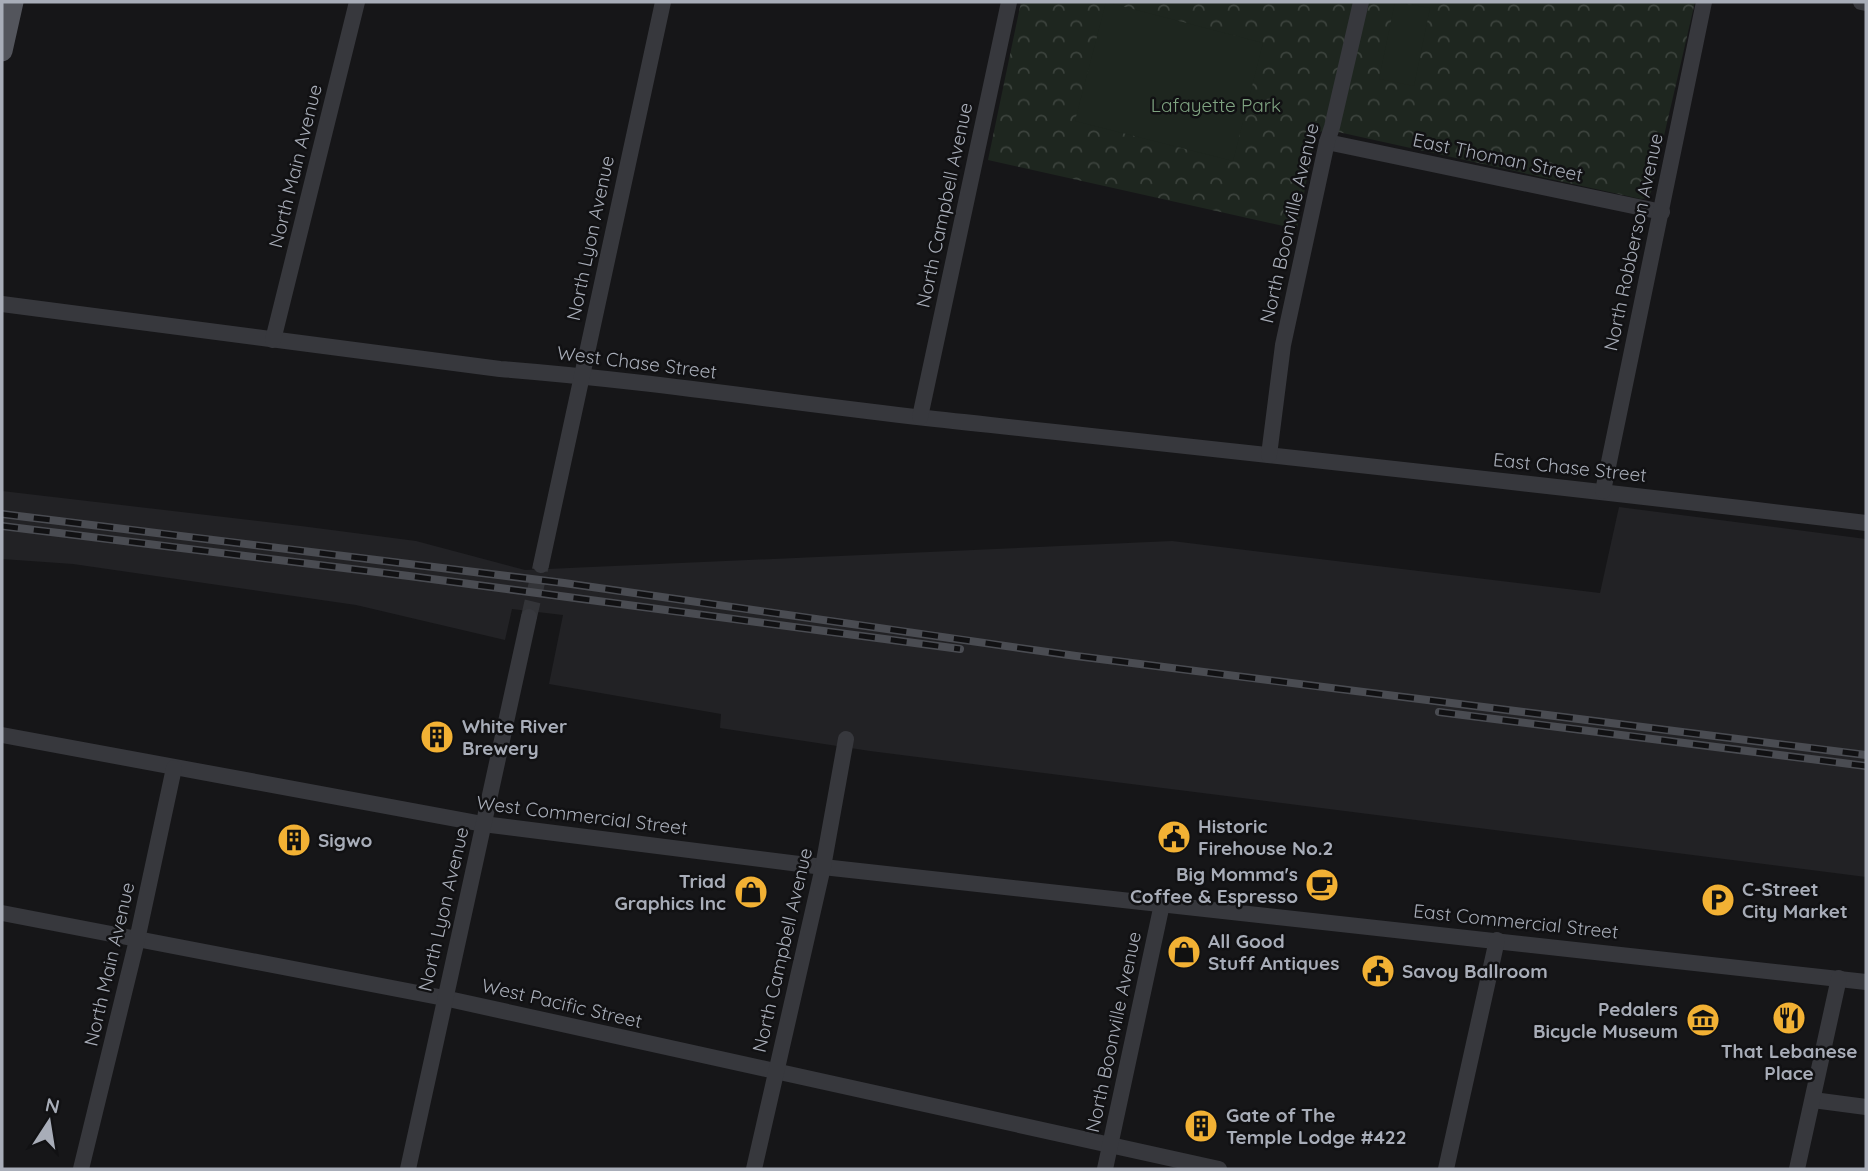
<svg xmlns="http://www.w3.org/2000/svg" width="1868" height="1171" font-family="Quicksand,sans-serif">
<defs>
<pattern id="forest-crowns" width="20" height="18" patternUnits="userSpaceOnUse" patternTransform="scale(1.75)"><rect width="20" height="18" fill="#1e261f"/><path d="M2 6a3 3 0 1 1 6 0M12 15a3 3 0 1 1 6 0" fill="none" stroke="#3c433d"/></pattern>
</defs>
<rect width="100%" height="100%" fill="#161618"/>
<polygon fill="#222225" points="2,491 301,526 416,541 525,570 1172,541 1600,593 1619,507 1866,539 1866,877 870,751 720,728 721,714 549,684 563,615 512,609 505,640 356,605 73,564 2,559"/>
<polygon fill="url(#forest-crowns)" points="1021,2 1695,2 1651,192 1647,198 1641,199 1329,130 1319,132 1315,138 1297,229 988,160"/>
<g fill="#1e261f">
<polygon points="1106,2 1263,43 1233,161 1075,121"/>
<polygon points="1395,2 1430,8 1414,86 1379,79"/>
</g>
<g fill="none" stroke-linecap="round" stroke-linejoin="round">
<polyline stroke="#333438" stroke-width="16" stroke-dasharray="16 8" stroke-linecap="butt" points="529,617 541,565"/>
<g stroke="#37383d" stroke-width="16">
<polyline points="1861,2 1866,3"/>
<polyline points="1327,142 1662,212"/>
<path d="M2 304 500 369C642 380 784 402 926 418 1239 452 1553 485 1866 523"/>
<polyline points="273,340 357,2"/>
<polyline points="920,417 1009,2"/>
<polyline points="1269,455 1283,345 1327,142 1332,127 1361,2"/>
<polyline points="1603,491 1704,2"/>
<polyline points="541,565 663,2"/>
<polyline points="2,735 483,824 823,867 1866,982"/>
<polyline points="2,913 444,998 1219,1169"/>
<polyline points="1813,1100 1866,1107"/>
<polyline points="81,1169 137,940 174,768"/>
<polyline points="408,1169 529,617"/>
<polyline points="754,1169 823,867 846,739"/>
<polyline points="1105,1169 1162,904"/>
<polyline points="1446,1169 1497,940"/>
<polyline points="1797,1169 1839,978"/>
</g>
<polyline stroke="#53555c" stroke-width="21" points="2,51 13,2"/>
<defs>
<g id="rail">
<polyline points="2,514 564,583 1076,656 1866,755"/>
<polyline points="2,526 409,576 960,649"/>
<polyline points="1439,712 1866,766"/>
</g>
</defs>
<use href="#rail" stroke="#4a4c52" stroke-width="8"/>
<use href="#rail" stroke="#111113" stroke-width="5" stroke-dasharray="16" stroke-linecap="butt"/>
</g>
<defs>
<symbol id="building-disc" viewBox="-11 -11 22 22"><circle r="9.5" fill="#f2b134" stroke="#111113"/><path d="M-4-6H4V6H1V3H-1V6H-4ZM-2.5-4.3h1.7v1.8h-1.7ZM.8-4.3h1.7v1.8H.8ZM-2.5-1h1.7V.8h-1.7ZM.8-1h1.7V.8H.8Z" fill="#111"/></symbol>
<symbol id="civic-disc" viewBox="-11 -11 22 22"><circle r="9.5" fill="#f2b134" stroke="#111113"/><path d="M-.6-6.5H3V-4.5H.6V-3L4-1V1h2V6H-6V1h2V-1L-.6-3ZM-1.2 2.5V6h2.4V2.5Z" fill="#111"/></symbol>
<symbol id="cafe-disc" viewBox="-11 -11 22 22"><circle r="9.5" fill="#f2b134" stroke="#111113"/><path d="M-5.5-4.5H6V0H3Q3 3.5 0 3.5H-2.5Q-5.5 3.5-5.5 0ZM3-3.2v2h1.7v-2ZM-6 4.5H4V6H-6Z" fill="#111"/></symbol>
<symbol id="shop-disc" viewBox="-11 -11 22 22"><circle r="9.5" fill="#f2b134" stroke="#111113"/><path d="M-5-2.5h2.3a2.7 3.5 0 0 1 5.4 0H5L5.5 6h-11ZM-1.5-2.5h3a1.5 2.3 0 0 0-3 0Z" fill="#111"/></symbol>
<symbol id="parking-disc" viewBox="-11 -11 22 22"><circle r="9.5" fill="#f2b134" stroke="#111113"/><path d="M-3.5-5.5H1a3.5 3.5 0 0 1 0 7H-1V5.5H-3.5ZM-1-3.4V-.6H.8a1.4 1.4 0 0 0 0-2.8Z" fill="#111"/></symbol>
<symbol id="restaurant-disc" viewBox="-11 -11 22 22"><circle r="9.5" fill="#f2b134" stroke="#111113"/><path d="M-5-6h1v4h1v-4h1v4h1v-4h1v5L-1.5 .5V6h-2V.5L-5-1ZM5-6V6H3V1.5H1.5Q1.5-4 5-6Z" fill="#111"/></symbol>
<symbol id="museum-disc" viewBox="-11 -11 22 22"><circle r="9.5" fill="#f2b134" stroke="#111113"/><path d="M0-6L6-3V-2H-6V-3ZM-5-1h2V3h-2ZM-1-1h2V3h-2ZM3-1h2V3H3ZM-6 4H6V6H-6Z" fill="#111"/></symbol>
</defs>
<g fill-rule="evenodd">
<use href="#building-disc" x="418" y="718" width="38" height="38"/>
<use href="#civic-disc" x="1155" y="818" width="38" height="38"/>
<use href="#building-disc" x="275" y="821" width="38" height="38"/>
<use href="#cafe-disc" x="1303" y="866" width="38" height="38"/>
<use href="#shop-disc" x="732" y="873" width="38" height="38"/>
<use href="#parking-disc" x="1699" y="881" width="38" height="38"/>
<use href="#shop-disc" x="1165" y="933" width="38" height="38"/>
<use href="#civic-disc" x="1359" y="952" width="38" height="38"/>
<use href="#restaurant-disc" x="1770" y="999" width="38" height="38"/>
<use href="#museum-disc" x="1684" y="1001" width="38" height="38"/>
<use href="#building-disc" x="1182" y="1107" width="38" height="38"/>
</g>
<g text-anchor="middle" dominant-baseline="central" stroke-width="5" stroke-linejoin="round" paint-order="stroke">
<g font-size="19" fill="#7fa381" stroke="#111113">
<text x="1216" y="105">Lafayette Park</text>
</g>
<g font-size="19" fill="#a8adb8" stroke="#111113">
<text transform="translate(1498 157) rotate(12)">East Thoman Street</text>
<text transform="translate(295 166) rotate(-76)">North Main Avenue</text>
<text transform="translate(944 205) rotate(-78)">North Campbell Avenue</text>
<text transform="translate(1289 223) rotate(-77)">North Boonville Avenue</text>
<text transform="translate(590 238) rotate(-78)">North Lyon Avenue</text>
<text transform="translate(1633 242) rotate(-78)">North Robberson Avenue</text>
<text transform="translate(637 362) rotate(7)">West Chase Street</text>
<text transform="translate(1570 467) rotate(6)">East Chase Street</text>
<text transform="translate(582 815) rotate(7)">West Commercial Street</text>
<text transform="translate(443 909) rotate(-77)">North Lyon Avenue</text>
<text transform="translate(1516 921) rotate(6)">East Commercial Street</text>
<text transform="translate(782 950) rotate(-77)">North Campbell Avenue</text>
<text transform="translate(109 964) rotate(-77)">North Main Avenue</text>
<text transform="translate(562 1003) rotate(13)">West Pacific Street</text>
<text transform="translate(1113 1032) rotate(-78)">North Boonville Avenue</text>
</g>
<g font-size="19" font-weight="bold" fill="#a8adb8" stroke="#111113" text-anchor="start">
<text x="462" y="726">White River<tspan x="462" dy="22">Brewery</tspan></text>
<text x="1198" y="826">Historic<tspan x="1198" dy="22">Firehouse No.2</tspan></text>
<text x="318" y="840">Sigwo</text>
<text x="1298" y="874" text-anchor="end">Big Momma's<tspan x="1298" dy="22">Coffee &amp; Espresso</tspan></text>
<text x="726" y="881" text-anchor="end">Triad<tspan x="726" dy="22">Graphics Inc</tspan></text>
<text x="1742" y="889">C-Street<tspan x="1742" dy="22">City Market</tspan></text>
<text x="1208" y="941">All Good<tspan x="1208" dy="22">Stuff Antiques</tspan></text>
<text x="1402" y="971">Savoy Ballroom</text>
<text x="1678" y="1009" text-anchor="end">Pedalers<tspan x="1678" dy="22">Bicycle Museum</tspan></text>
<text x="1789" y="1051" text-anchor="middle">That Lebanese<tspan x="1789" dy="22">Place</tspan></text>
<text x="1226" y="1115">Gate of The<tspan x="1226" dy="22">Temple Lodge #422</tspan></text>
</g>
</g>
<rect width="1868" height="1171" fill="none" stroke="#a8adb8" stroke-width="7"/>
<g transform="translate(49 1122) rotate(12)" stroke="#111113" stroke-width="5" paint-order="stroke">
<path d="M0-5L12 26L0 18L-12 26Z" fill="#a8adb8"/>
<text y="-10" font-size="19" font-weight="bold" text-anchor="middle" fill="#a8adb8">N</text>
</g>
</svg>
